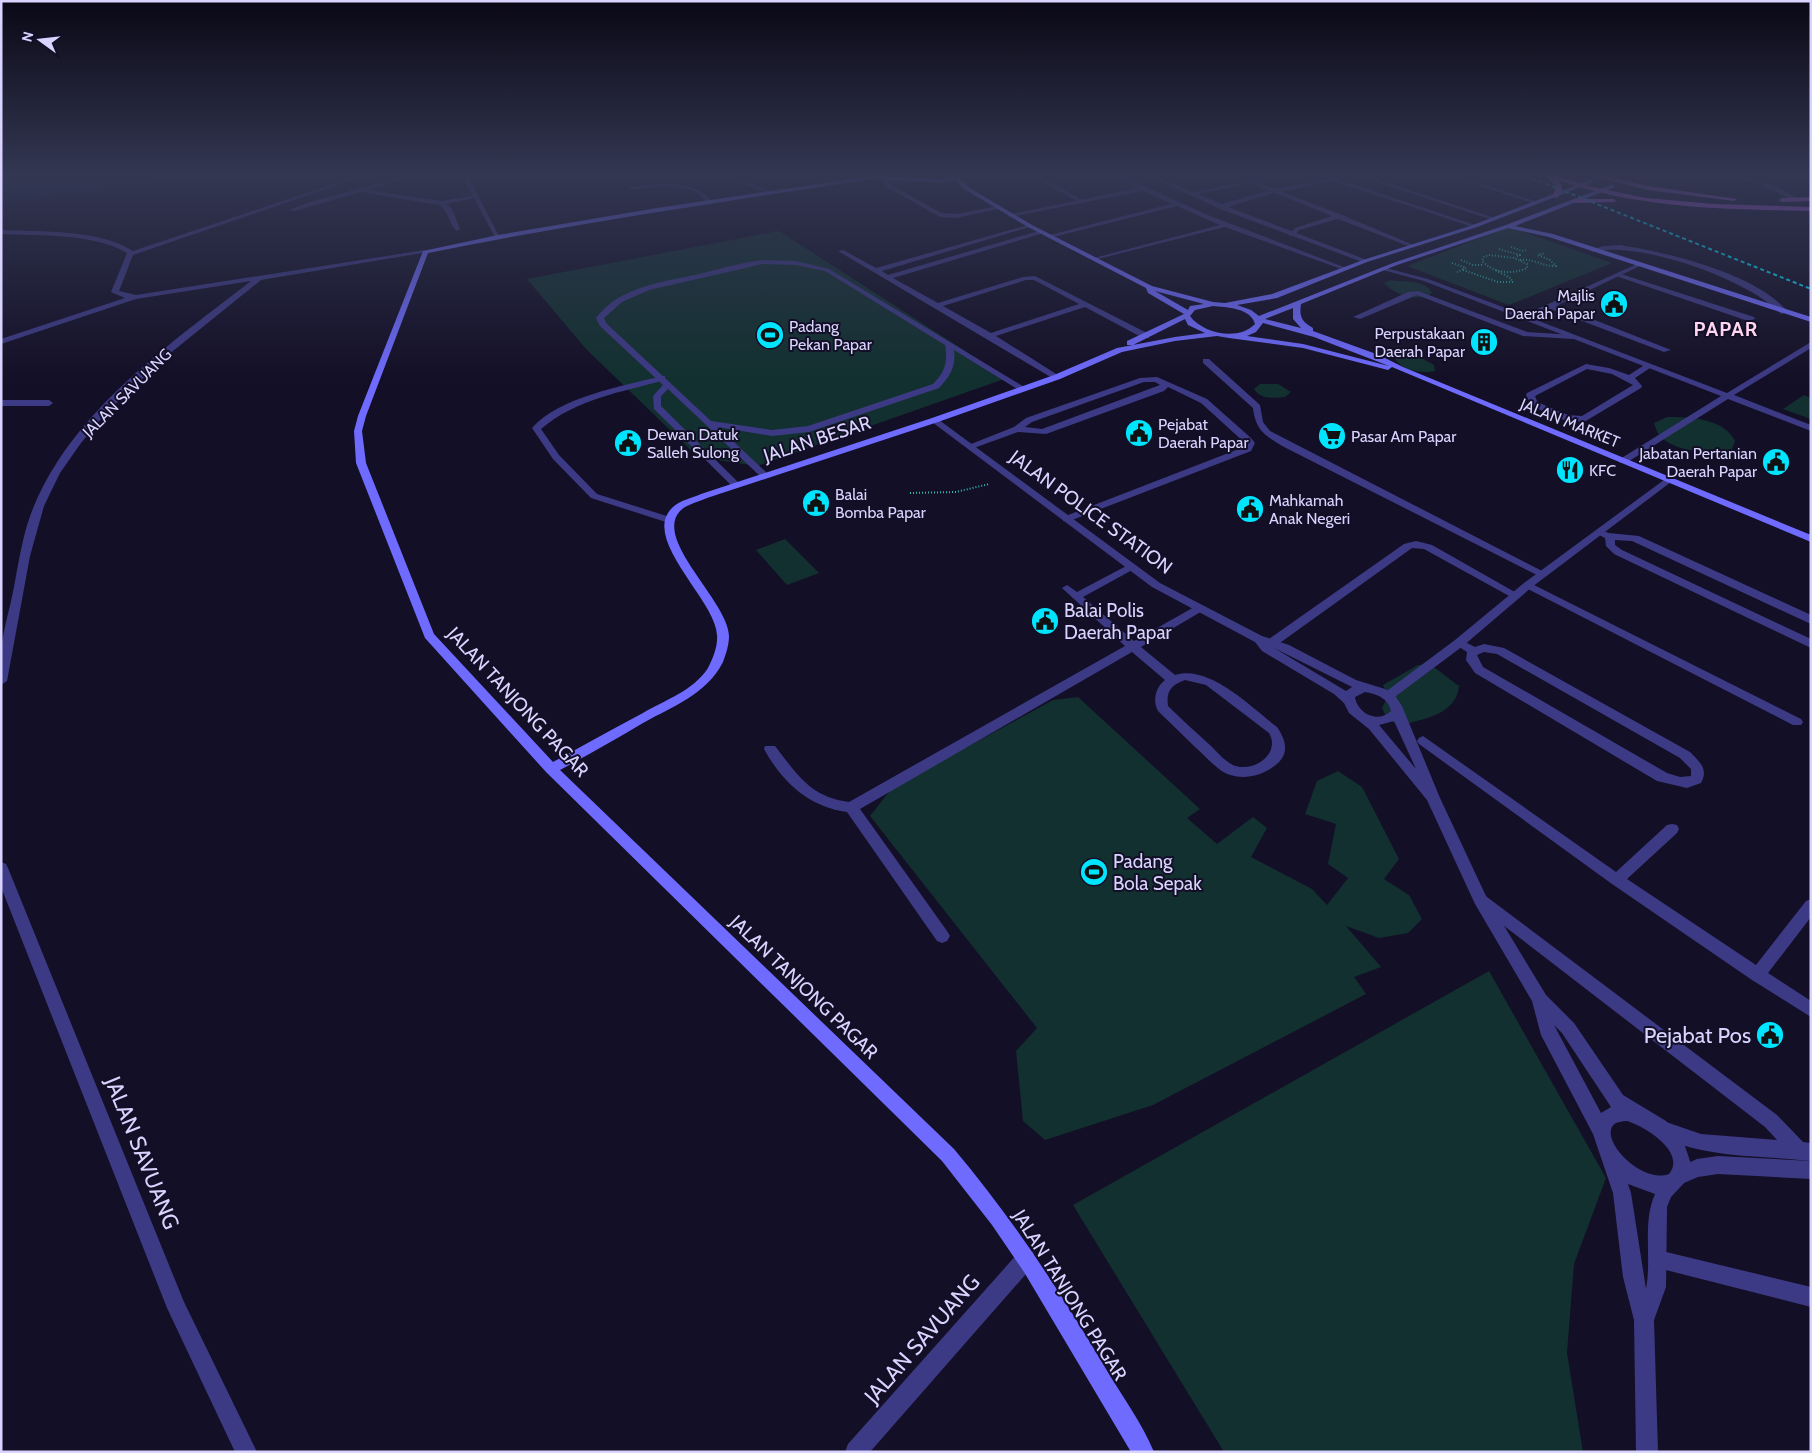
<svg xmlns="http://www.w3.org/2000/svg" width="1812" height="1453" font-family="Cabin,sans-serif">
<rect width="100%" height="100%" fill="#130f26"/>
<g fill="#12302f">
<polygon points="1509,227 1612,263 1509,305 1407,266"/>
<polygon points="779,231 1007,378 757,466 698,457 586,349 527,279"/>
<path d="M1391 280C1403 283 1424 278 1432 293 1418 303 1395 295 1384 283Z"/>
<path d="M1402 353 1414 354 1434 365 1435 371C1422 374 1401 371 1395 358L1397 354Z"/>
<path d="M1260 384H1278L1291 392 1285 397C1275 398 1261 400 1254 389Z"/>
<polygon points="1804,395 1811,398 1811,419 1783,409"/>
<path d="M1667 417C1689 417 1724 418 1735 441L1732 449C1711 454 1677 453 1661 437 1657 434 1656 428 1654 423Z"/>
<polygon points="785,539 819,573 787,585 756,550"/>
<path d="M1428 664C1440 670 1447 678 1459 686 1457 710 1433 717 1413 722 1409 723 1405 725 1402 725 1391 724 1385 716 1382 708L1388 696 1383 685 1418 665Z"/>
<polygon points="1078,697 1200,809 1187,818 1217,844 1253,817 1267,828 1251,857 1312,889 1327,905 1348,878 1328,864 1336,824 1305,814 1317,781 1338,771 1362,787 1399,859 1384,879 1409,895 1422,919 1408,933 1379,938 1346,926 1381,967 1354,977 1366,994 1153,1105 1045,1140 1023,1121 1016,1051 1037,1028 870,816 892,788 1053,700"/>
<polygon points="1489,971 1606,1178 1574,1264 1567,1353 1583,1452 1224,1452 1073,1205"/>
</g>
<polygon fill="#0c2248" points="1,176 209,176 1,201"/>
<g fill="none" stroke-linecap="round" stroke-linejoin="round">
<g stroke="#2fb8b0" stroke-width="2" stroke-dasharray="1 2" stroke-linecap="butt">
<polyline points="1511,247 1522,251 1526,250"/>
<polyline points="1499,249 1520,255 1515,257"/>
<path d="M1489 255 1514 258 1527 264V268C1512 275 1493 273 1482 261L1484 257Z"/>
<polyline points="1461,260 1473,265 1484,265"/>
<path d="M1520 260C1533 258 1543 267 1556 266L1550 260 1538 255 1545 253"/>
<polyline points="1452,263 1466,268 1457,272"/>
<polyline points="1463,270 1498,282 1513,282 1509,277 1495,270"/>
<polyline points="910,493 956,492 989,484"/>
</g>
<g fill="#3d3a85" fill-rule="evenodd">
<path d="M407 176H416L367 190 441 201 477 195 480 197 446 204 452 209 460 229 457 231C448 224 450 212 439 205L361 192 294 211 289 210 313 201Z"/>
<polygon points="723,176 731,176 772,192 767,193"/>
<polygon points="1032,176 1039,176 1084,201 1079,202"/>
<polygon points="1233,176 1241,176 1342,215 1416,246 1411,247 1338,219 1299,230 1294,236 1290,236 1289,235 1295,228 1332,216"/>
<polygon points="1449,176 1457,176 1541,203 1536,204"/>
<path d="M1734 176C1754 175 1783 188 1799 200L1794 201 1764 186Z"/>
<polygon points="885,177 890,184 941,213 957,214 999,206 1002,208 957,218 940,217 885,186 882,179"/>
<path d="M655 184C678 184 697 184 713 202L708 203C704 200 700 195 696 192 678 182 650 188 631 190L628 188Z"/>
<polygon points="1175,203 1177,206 1049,238 1046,236"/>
<path d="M1028 225 1033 226 882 271 888 275 1042 230 1045 232 1044 233 893 278 938 303 1023 277 1035 276 1149 334V338H1143L1085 307 996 336 1061 377 1054 379 838 251 843 250 876 268ZM1026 280H1034L1079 304 991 333 943 306Z"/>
<path d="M1620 245C1667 252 1757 274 1788 312L1781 314C1750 280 1638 240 1593 252L1590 250 1604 246Z"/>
<polygon points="1618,273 1754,317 1755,319 1748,321 1616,276 1615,275"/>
<polygon points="1418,291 1527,332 1573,335 1577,337 1573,339 1523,336 1417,295 1360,319 1353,317 1408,292"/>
<polygon points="1548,304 1554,304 1671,350 1664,352 1548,308"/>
<path d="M1203 359H1209L1260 405 1263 422 1270 431 1548 574 1543 577 1539 576 1286 448C1266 436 1256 432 1253 408L1203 363Z"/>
<path d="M1586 364 1609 368 1629 375 1646 364 1653 366 1635 378 1642 386 1641 388 1584 422 1564 420 1538 409 1531 405 1526 395 1527 393ZM1587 369 1612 374 1633 385 1582 416 1568 415 1544 405 1537 401 1535 396Z"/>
<path d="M662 376H665V380C622 392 576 399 541 429L559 455 597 494 673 518V522L669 523 591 498 553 459 532 428C559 397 623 386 662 376Z"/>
<path d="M1157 377 1207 399 1251 438 1255 443 1251 451 1067 522 1063 521V517L1244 447 1245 443 1201 403 1168 387 1164 391 1046 434 1018 432 974 448 971 449 966 446 1014 427 1026 418 1140 378ZM1144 382H1155L1160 385 1042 429 1025 427 1032 422Z"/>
<polygon points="1600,530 1609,533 1639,536 1811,615 1811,624 1632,541 1615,540 1615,545 1622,550 1811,639 1811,648 1614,554 1606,546 1605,538 1595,533"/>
<polygon points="1416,541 1432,545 1520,595 1515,598 1511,597 1424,549 1412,548 1277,645 1269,645 1267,642 1269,639 1404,544"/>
<path d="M1130 564 1134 565 1135 567 1134 569 1083 597 1134 641 1196 606H1204L1206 608 1204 610 1141 647 1175 675C1209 664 1251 707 1277 727 1284 737 1290 751 1279 762 1264 777 1237 783 1219 769 1210 762 1202 753 1194 746 1182 734 1170 723 1158 711 1152 700 1156 687 1165 680L1132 652 860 809 947 931 950 936 947 941 942 943 937 941 847 812C809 807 782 782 764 749L765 746H775C797 774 810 797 849 802L1125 646 1062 588 1067 585 1077 592ZM1185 680 1206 685 1269 733C1282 755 1250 775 1231 764 1224 760 1217 752 1211 746 1197 733 1182 720 1168 706 1166 691 1171 685 1185 680Z"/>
<path d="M1459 639 1475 647 1484 644 1504 648 1690 752C1699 761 1709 769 1701 783L1687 788 1657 781 1475 673 1466 660 1467 652 1453 643ZM1484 652 1497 654 1680 758 1691 769V776L1680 777 1667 773 1483 667 1477 655Z"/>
<path d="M1482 895 1487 897 1777 1115 1803 1142 1811 1143V1161C1757 1155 1712 1159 1660 1137L1657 1131 1660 1125 1666 1122 1701 1134 1777 1140 1765 1127 1477 905 1475 901 1477 897Z"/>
<polygon points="1718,1156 1811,1161 1811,1179 1718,1174 1698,1177 1679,1185 1673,1182 1670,1176 1673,1170 1697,1159"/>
</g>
<g fill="#3d3a85" fill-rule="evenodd">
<path d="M763 260 796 261 829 269 1026 388 1019 390 954 350C956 367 950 376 939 388L809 432 772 436 718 427 767 473 769 475 764 478 761 477 668 389 661 396V406L741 485 736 488 733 487 654 409 653 396 663 385 600 326 596 318C621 285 665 282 703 273 723 268 743 262 763 260ZM763 264 796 265 825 271 945 345C948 362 945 372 933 384L808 426 772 430 711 421 606 323 604 318 622 302 649 290Z"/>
<polygon points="1528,582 1801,719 1803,722 1801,725 1793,725 1524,587 1523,585 1524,583"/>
<polygon points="1423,736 1616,872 1667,825 1672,824 1677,825 1679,829 1677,833 1627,879 1756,965 1806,901 1811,899 1811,917 1768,973 1811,1001 1811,1017 1752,980 1612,884 1419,744 1417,741 1419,738"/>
</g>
<g fill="#3d3a85" fill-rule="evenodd">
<path d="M357 176H365L133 255 119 291 136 295 425 250 428 252 261 280 168 355 107 412 81 443 60 473 44 506 30 556 7 681 1 685C1 674 0 662 1 651 3 630 10 608 14 587 19 560 23 532 34 506 75 409 170 344 251 281L136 299 1 344V339L125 298 111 292 127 253C94 233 39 236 1 234V230C41 232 99 229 133 251Z"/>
<polygon points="462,176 468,176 500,238 495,237"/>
<polygon points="1117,176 1124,176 1205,214 1349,269 1344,270 1225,227 1094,260 1094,258 1220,225 1143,191 1010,217 1007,215 1138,188"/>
<polygon points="1149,176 1156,176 1193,192 1276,176 1287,176 1198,194 1222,204 1273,189 1326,179 1320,176 1328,176 1478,226 1473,227 1333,181 1274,193 1228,207 1367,260 1367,262 1365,263 1218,208"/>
<polygon points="1358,176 1366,176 1498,219 1493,220"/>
<polygon points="1637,264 1642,265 1531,318 1727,393 1811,342 1811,348 1734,395 1811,425 1811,431 1728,399 1626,463 1620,463 1620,459 1721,396 1424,281 1379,269 1382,267 1428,279 1524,315"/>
<polygon points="1,400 49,400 53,403 49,406 1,406"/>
<polygon points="1668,477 1671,478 1671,482 1532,587 1463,646 1392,699 1384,699 1382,696 1384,693 1455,640 1524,583"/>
<polygon points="1,862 6,864 8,868 184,1302 257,1452 235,1452 167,1308 1,887"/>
<polygon points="1026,1250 1033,1252 1035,1259 1033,1266 870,1452 845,1452 848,1444 1019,1252"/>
<polygon points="1658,1250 1811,1287 1811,1307 1658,1268 1651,1266 1649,1259 1651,1252"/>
</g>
<path fill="#3d3a85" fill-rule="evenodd" d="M935 417 1160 583 1262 636 1289 645 1356 680 1385 689 1394 694 1402 706 1440 798 1486 896 1546 995 1574 1023 1623 1095 1666 1121 1676 1131 1685 1146 1690 1161 1691 1168 1686 1181 1671 1197 1667 1207 1666 1287 1654 1320 1658 1452H1636L1634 1320 1623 1277 1613 1193 1593 1134 1541 1035 1532 1001 1475 904 1427 800 1369 729 1349 713 1344 703 1334 694 1262 651 1255 642 1152 587 932 422 931 420ZM1274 648 1352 687 1346 691ZM1365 692C1377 694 1388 698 1391 711 1378 724 1357 713 1355 697ZM1394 721 1416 769 1379 725ZM1554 1025 1562 1033 1611 1107 1601 1113ZM1627 1121C1644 1126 1687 1152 1669 1174 1640 1185 1595 1135 1616 1123 1618 1122 1624 1121 1627 1121ZM1628 1184 1655 1194C1642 1223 1652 1258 1646 1289L1631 1193Z"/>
<path fill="#6f6bff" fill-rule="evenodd" d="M872 176 921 178V176L941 180 961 176 959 178 968 187 1032 225 1152 286 1213 302 1225 303 1272 294 1363 260 1473 225 1592 179 1594 182 1477 227 1367 262 1277 298 1237 305 1251 310 1259 316 1393 263 1506 225 1613 184 1615 187 1515 226 1553 234 1811 317V322L1549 237 1508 228 1397 265 1301 304C1299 317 1302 322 1313 328V331L1379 355 1403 367 1811 535V542L1392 367 1388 370 1303 348 1229 338 1217 336 1175 341 1122 352 1060 379 938 422 707 498C699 502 687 504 680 511 653 540 729 602 729 636 729 645 726 654 723 662 706 695 673 706 643 723 616 739 588 755 560 770L954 1149C1013 1219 1059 1290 1106 1369 1122 1396 1142 1423 1154 1452H1131L1024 1272 992 1225 942 1161 546 772 425 638 356 463 354 431 358 416 423 251 498 235 657 208ZM871 179 941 183 955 180 964 189 1028 227 1146 288 1148 293 1184 314 1127 341V345H1133L1185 319 1188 325 1205 333 1175 337 1117 348 1054 375 932 418 701 494C692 498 681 500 673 507 639 538 716 600 717 635 718 646 713 658 708 668 693 691 665 700 643 713 612 729 583 746 553 762L434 634 366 463 362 431 366 416 428 253C575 223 723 202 871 179ZM1155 291 1204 304 1190 306 1188 310ZM1213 306C1226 307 1251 308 1255 324 1239 341 1203 334 1190 316L1195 310ZM1293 308V319L1301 328 1265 319ZM1263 323 1314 337 1389 366 1303 344 1247 336 1256 332Z"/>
<g fill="#c25bff" fill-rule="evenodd">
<path d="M1547 176H1558L1584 185 1646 198 1714 204 1811 207V211C1726 209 1639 209 1558 180L1562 186 1559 196 1556 198 1553 196 1556 186 1547 178Z"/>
<polygon points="1593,176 1603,176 1648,186 1737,199 1734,201 1648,190"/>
<polygon points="1811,197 1811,201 1782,202 1779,200 1782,198"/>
<polygon points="1614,199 1616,202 1574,203 1571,201 1574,199"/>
</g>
<polyline stroke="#00e5ff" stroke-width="2" stroke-dasharray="4 3" stroke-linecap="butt" points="1526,176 1811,289"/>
</g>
<linearGradient id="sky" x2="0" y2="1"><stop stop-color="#0a0815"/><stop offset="0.46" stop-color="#333752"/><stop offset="1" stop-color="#333752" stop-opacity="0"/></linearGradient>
<rect width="1812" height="379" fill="url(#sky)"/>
<defs>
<symbol id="civic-disc" viewBox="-11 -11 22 22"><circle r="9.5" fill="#00e5ff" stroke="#130f26"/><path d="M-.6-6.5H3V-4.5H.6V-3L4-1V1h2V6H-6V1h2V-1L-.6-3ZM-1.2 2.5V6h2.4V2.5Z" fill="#111"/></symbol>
<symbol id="stadium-disc" viewBox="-11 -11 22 22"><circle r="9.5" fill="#00e5ff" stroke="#130f26"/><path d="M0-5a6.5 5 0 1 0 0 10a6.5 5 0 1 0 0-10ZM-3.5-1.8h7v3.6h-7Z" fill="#111"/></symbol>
<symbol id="building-disc" viewBox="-11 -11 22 22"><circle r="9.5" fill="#00e5ff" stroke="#130f26"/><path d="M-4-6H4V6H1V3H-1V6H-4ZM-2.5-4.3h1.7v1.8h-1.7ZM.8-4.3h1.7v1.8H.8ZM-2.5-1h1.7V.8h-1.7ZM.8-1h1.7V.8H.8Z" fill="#111"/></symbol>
<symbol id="supermarket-disc" viewBox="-11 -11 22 22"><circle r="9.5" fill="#00e5ff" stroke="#130f26"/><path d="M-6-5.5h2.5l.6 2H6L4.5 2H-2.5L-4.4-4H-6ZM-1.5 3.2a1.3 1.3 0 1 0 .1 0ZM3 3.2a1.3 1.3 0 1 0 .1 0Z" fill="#111"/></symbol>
<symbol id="restaurant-disc" viewBox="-11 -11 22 22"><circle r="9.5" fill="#00e5ff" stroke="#130f26"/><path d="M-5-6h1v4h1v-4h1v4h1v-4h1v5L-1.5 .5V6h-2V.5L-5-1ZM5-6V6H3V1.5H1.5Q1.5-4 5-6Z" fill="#111"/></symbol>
</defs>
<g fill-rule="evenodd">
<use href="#civic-disc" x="1598" y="288" width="32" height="32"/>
<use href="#stadium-disc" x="754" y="319" width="32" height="32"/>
<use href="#building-disc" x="1468" y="326" width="32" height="32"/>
<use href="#civic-disc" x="1123" y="417" width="32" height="32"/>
<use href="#supermarket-disc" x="1316" y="420" width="32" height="32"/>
<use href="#civic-disc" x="612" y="427" width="32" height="32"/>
<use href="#civic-disc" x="1760" y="446" width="32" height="32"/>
<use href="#restaurant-disc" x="1554" y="454" width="32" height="32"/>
<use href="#civic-disc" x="800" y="487" width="32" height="32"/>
<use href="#civic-disc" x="1234" y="493" width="32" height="32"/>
<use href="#civic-disc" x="1029" y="605" width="32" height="32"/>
<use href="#stadium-disc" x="1078" y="856" width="32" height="32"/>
<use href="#civic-disc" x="1754" y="1019" width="32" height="32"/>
</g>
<g text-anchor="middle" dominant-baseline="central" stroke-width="4" stroke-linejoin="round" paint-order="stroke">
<g font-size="16" fill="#d9d4ff" stroke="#130f26" text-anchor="start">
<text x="1595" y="295" text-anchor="end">Majlis<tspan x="1595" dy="18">Daerah Papar</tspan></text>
<text x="789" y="326">Padang<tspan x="789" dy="18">Pekan Papar</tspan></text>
<text x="1465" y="333" text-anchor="end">Perpustakaan<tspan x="1465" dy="18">Daerah Papar</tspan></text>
<text x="1158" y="424">Pejabat<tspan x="1158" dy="18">Daerah Papar</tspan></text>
<text x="647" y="434">Dewan Datuk<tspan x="647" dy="18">Salleh Sulong</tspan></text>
<text x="1351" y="436">Pasar Am Papar</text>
<text x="1757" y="453" text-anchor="end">Jabatan Pertanian<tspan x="1757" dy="18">Daerah Papar</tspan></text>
<text x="1589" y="470">KFC</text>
<text x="835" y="494">Balai<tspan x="835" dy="18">Bomba Papar</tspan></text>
<text x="1269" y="500">Mahkamah<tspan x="1269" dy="18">Anak Negeri</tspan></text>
</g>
<g font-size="16" fill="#d9d4ff" stroke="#130f26">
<text transform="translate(127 393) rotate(-45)">JALAN SAVUANG</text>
<text transform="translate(1570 423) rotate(22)">JALAN MARKET</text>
</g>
<g font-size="19" fill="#d9d4ff" stroke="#130f26">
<text transform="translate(817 439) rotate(-18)">JALAN BESAR</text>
<text transform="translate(1091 512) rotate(36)">JALAN POLICE STATION</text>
<text transform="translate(518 702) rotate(47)">JALAN TANJONG PAGAR</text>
<text transform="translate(804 987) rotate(44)">JALAN TANJONG PAGAR</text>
<text transform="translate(1070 1295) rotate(58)">JALAN TANJONG PAGAR</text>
</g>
<g font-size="19" fill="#d9d4ff" stroke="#130f26" text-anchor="start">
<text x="1064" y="610">Balai Polis<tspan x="1064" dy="22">Daerah Papar</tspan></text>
<text x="1113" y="861">Padang<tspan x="1113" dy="22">Bola Sepak</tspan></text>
</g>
<g font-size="20" font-weight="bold" letter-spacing="1" fill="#ffd6f0" stroke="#130f26">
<text x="1726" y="329">PAPAR</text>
</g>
<g font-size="22" fill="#d9d4ff" stroke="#130f26" text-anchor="end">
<text x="1751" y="1035">Pejabat Pos</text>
</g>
<g font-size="22" fill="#d9d4ff" stroke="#130f26">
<text transform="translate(142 1153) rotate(68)">JALAN SAVUANG</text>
<text transform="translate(922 1339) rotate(-49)">JALAN SAVUANG</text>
</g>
</g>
<rect width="1812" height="1453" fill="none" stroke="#d9d4ff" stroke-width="5"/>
<g transform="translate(40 40) rotate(285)" stroke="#130f26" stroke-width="4" paint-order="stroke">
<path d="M0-4L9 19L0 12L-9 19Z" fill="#d9d4ff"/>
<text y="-8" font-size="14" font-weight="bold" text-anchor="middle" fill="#d9d4ff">N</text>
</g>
</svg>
